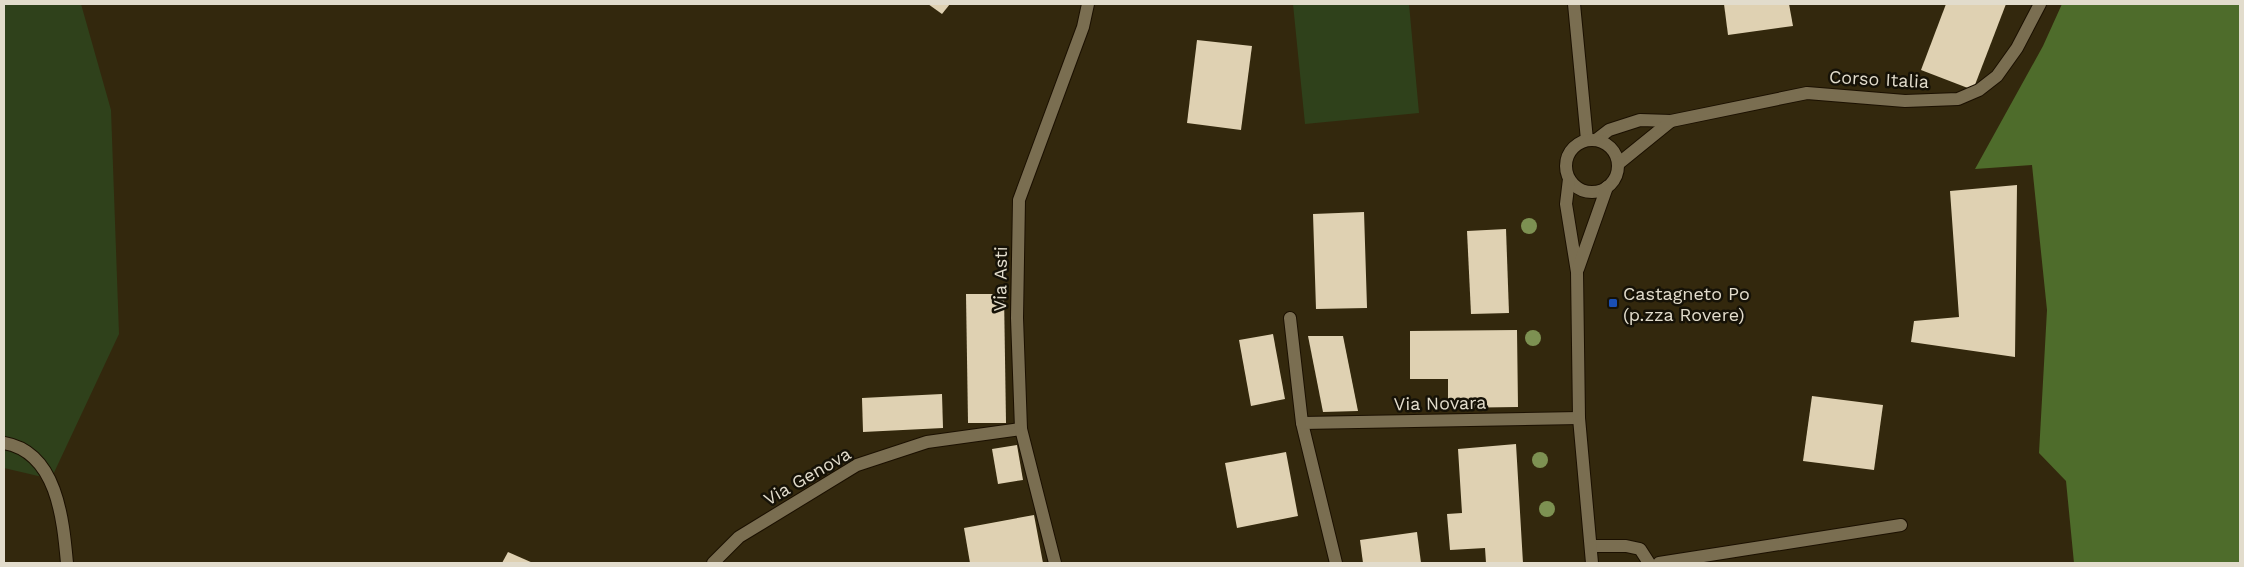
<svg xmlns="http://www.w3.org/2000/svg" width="2244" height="567" font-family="'Work Sans',sans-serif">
<rect width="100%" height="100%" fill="#33280d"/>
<g fill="#2f411b">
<polygon points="4,4 81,4 111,110 119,334 51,479 4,468"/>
<polygon points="1293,4 1409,4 1419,113 1305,124"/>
</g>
<polygon fill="#4e6c2b" points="2062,4 2240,4 2240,563 2074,563 2066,481 2039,453 2047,310 2032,165 1975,169 2043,46"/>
<g fill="#dfd1b2">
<polygon points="928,4 950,4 942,14"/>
<polygon points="1724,4 1789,4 1793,26 1728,35"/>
<polygon points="1946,4 2006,4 1973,90 1921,70"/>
<polygon points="1197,40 1252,46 1241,130 1187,123"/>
<polygon points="2017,185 2015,357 1911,342 1914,321 1959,317 1950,191"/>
<polygon points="1364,212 1367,308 1316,309 1313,214"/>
<polygon points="1506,229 1509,313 1471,314 1467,231"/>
<polygon points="966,294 1004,294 1006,423 968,423"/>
<polygon points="1517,330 1518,407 1448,408 1448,379 1410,379 1410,331"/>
<polygon points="1273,334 1285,399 1251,406 1239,340"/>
<polygon points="1308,336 1343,336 1358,411 1323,412"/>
<polygon points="942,394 943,428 863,432 862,398"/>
<polygon points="1812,396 1883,405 1874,470 1803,461"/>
<polygon points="1516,444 1523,563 1486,563 1485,548 1450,550 1447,514 1462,513 1458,449"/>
<polygon points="1017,445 1023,480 998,484 992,449"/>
<polygon points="1286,452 1298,516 1237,528 1225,463"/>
<polygon points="1034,515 1043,563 970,563 964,528"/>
<polygon points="1417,532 1421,563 1363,563 1360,540"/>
<polygon points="508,552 533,563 502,563"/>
</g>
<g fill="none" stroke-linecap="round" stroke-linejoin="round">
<defs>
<g id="minor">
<polyline points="1574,4 1587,140"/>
<polyline points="1290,318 1302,423 1336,563"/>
<polyline points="1302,423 1579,418"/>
<polyline points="1591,546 1626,546 1640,549 1649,563"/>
<polyline points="713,563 739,537 857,465 927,442 1021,429"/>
<polyline points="1055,563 1021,429 1017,318 1019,200 1083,27 1088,4"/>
<polyline points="1659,563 1901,525"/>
</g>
<g id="tertiary">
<polyline points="1596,140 1609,130 1640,120 1671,121 1807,93 1905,101 1958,99 1979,90 1997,76 2017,48 2040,4"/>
<circle cx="1592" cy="166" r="26"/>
<polyline points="1618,164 1671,121"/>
<polyline points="1569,179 1566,204 1577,272 1579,418 1592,563"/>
<polyline points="1578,269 1607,187"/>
<path d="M4 443C57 452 63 519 67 563"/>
</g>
</defs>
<use href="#minor" stroke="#1b1000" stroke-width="14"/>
<use href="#tertiary" stroke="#1b1000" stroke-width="14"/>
<use href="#minor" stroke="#7a6e51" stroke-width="12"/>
<use href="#tertiary" stroke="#7a6e51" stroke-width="12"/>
</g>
<g fill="#7d9152">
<circle cx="1529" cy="226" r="8"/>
<circle cx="1533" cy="338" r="8"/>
<circle cx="1540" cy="460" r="8"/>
<circle cx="1547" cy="509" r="8"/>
</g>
<rect fill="#1a4fb4" stroke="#161207" stroke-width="2" x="1608" y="298" width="10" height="10" rx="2.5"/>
<g text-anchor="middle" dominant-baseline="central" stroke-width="5" stroke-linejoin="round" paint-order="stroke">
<g font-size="18" fill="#e2dccc" stroke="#161207">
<text transform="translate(1879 79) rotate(3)">Corso Italia</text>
<text transform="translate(1000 279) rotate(-89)">Via Asti</text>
<text transform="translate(1440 403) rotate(-1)">Via Novara</text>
<text transform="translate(807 476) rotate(-30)">Via Genova</text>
</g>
<g font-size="18" fill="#e2dccc" stroke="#161207" text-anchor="start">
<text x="1623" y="293">Castagneto Po<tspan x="1623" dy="21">(p.zza Rovere)</tspan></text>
</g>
</g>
<rect width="2244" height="567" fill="none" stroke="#e2dccc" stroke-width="10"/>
</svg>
